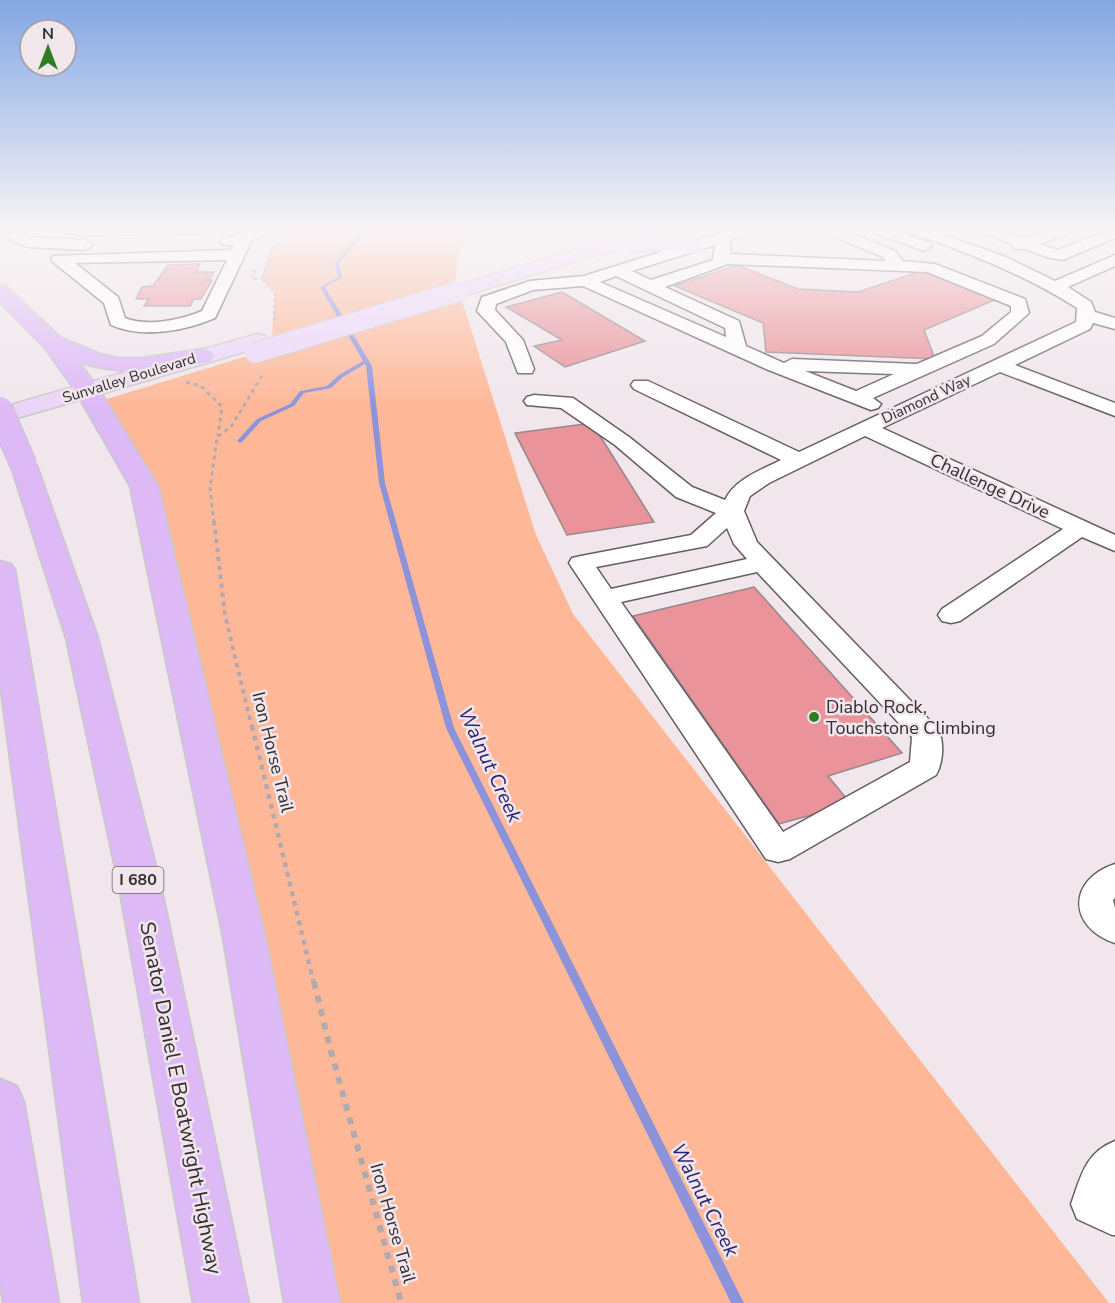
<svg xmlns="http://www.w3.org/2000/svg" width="1115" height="1303" font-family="'Nunito Sans',sans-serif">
<rect width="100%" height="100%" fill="#f0e6eb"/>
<g fill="#feb797">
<polygon points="288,227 469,227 460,248 455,282 272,336 275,293 262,279 269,253"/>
<polygon points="459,291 536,535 573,614 1109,1303 312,1303 150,507 94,403"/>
</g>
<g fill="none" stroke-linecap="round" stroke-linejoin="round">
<polygon fill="#8d93db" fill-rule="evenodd" points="361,227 365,227 358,242 339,263 342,278 325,287 372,366 385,483 454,728 744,1303 731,1303 446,728 379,483 366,366 365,364 343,377 331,388 304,393 294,406 261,421 242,442 240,443 237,441 257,419 290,404 300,391 327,386 339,375 363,361 320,287 338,277 335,263 354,241"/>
</g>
<g fill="#ea939a" stroke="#948889" stroke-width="1.5">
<polygon points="200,264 196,272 214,272 211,277 206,280 212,280 201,299 194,299 190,306 144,306 149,299 136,299 142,287 153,286 168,265"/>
<polygon points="737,265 798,289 858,292 921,271 999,298 924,330 935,359 766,352 763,323 675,286"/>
<polygon points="562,292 645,341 565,367 534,346 562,340 506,307"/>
<polygon points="592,423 654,522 567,535 515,433"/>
<polygon points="754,587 902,753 828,776 851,804 779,824 633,616"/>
</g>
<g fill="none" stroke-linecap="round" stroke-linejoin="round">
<defs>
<g id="minor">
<polygon points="0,227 14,227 30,237 85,240 93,245 85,250 28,247 15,242 0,230"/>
<path d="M53 227H275L261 237 252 240 215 318C184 331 143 339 111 325L104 303 53 262 51 259 53 256 231 250 234 245H223L220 242 223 239 244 233 82 235 55 231ZM227 260 202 311C181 320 147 327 125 318L118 297 75 263Z"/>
<path d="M740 227H762L760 230 730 240V254L886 261 883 257 818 230 816 227H835L895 251 903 261 935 264 1025 299 1029 313 994 344 873 398 881 404 878 408 871 410 766 369 583 286 533 290 496 304 495 310 523 340 534 369 532 373H518L506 342 477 311 482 297 530 281 584 276ZM715 245 713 260 651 280 632 271ZM728 264 927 272 1011 306V312L982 336 917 364 792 359 784 363 746 346 739 321 665 287ZM616 276 725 328 726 337 600 282ZM805 371 894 374 856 391Z"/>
<polygon points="866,227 886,227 929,243 932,246 924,251 919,249 868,230"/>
<path d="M902 227H922L1006 257 1055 281 1115 255V266L1068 287 1091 302 1095 312 1115 318V329L1093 323 1090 329 1015 365 1115 403V416L1000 372 882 428 1115 535V551L1082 537 960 621 951 623 942 621 938 615 942 609 1063 529 865 436 769 483 750 496 744 511 757 542 937 728C945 740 943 763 936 775L790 859 778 862 766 859 569 563 572 558 581 556 691 535 716 513 676 497 615 445 561 408 527 405 524 401 527 397 534 395 573 398 629 437 692 487 725 500C735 479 761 470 781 460L634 389 631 385 634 381H648L799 452 1076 322 1077 308C1023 273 964 252 904 230ZM727 528 734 544 747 559 611 589 596 567 707 546ZM757 572 912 737 910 762 783 832 621 602Z"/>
<polygon points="972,227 992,227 1025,238 1059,227 1080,227 1078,230 1039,244 1058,250 1115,228 1115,238 1063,260 1050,258 1025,249 1013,249 1012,244 974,230"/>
<path d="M1115 864V898L1113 900 1115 908V943C1068 927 1067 880 1115 864Z"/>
<path d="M1115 1141V1235H1112L1077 1219 1071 1204C1081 1176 1085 1153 1115 1141Z"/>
</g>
<g id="major">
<path d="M651 227H678L675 231 647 240C664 238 682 239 700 243L702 247 700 251C689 254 677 250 666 250 655 249 644 253 632 250L630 245 466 295 459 297 452 295 449 291 452 287Z"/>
<polygon points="257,334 265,336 268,341 265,346 0,423 0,408"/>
</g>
<g id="highway">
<path d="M0 285 7 287 61 338 100 354 118 358H142L203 349 211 351 214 356 211 361 203 363C160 369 121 377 79 362L100 391 158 486 264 932 340 1303H284L222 932 130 486 76 392 45 348 0 303Z"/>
<polygon points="24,458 33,460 37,466 98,638 161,886 249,1303 193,1303 119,886 66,638 11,466 15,460"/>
<polygon points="0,561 11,564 15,570 139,1303 83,1303 0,683"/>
<polygon points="0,1079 17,1086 24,1102 59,1303 3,1303 0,1280"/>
</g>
</defs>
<use href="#minor" stroke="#665d62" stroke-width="3"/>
<use href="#major" stroke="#c9c8c9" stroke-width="3"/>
<use href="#highway" stroke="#c9c8c9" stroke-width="3"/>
<g stroke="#b3aaaf" stroke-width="2" stroke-dasharray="3 3" stroke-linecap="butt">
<polyline points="273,246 262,279 275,293 274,324"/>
<polyline points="251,270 256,269 252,279 262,279"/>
</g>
<g stroke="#b3aaaf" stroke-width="3" stroke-dasharray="4 4" stroke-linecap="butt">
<polyline points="186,382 201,386 222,407 218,436"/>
<polyline points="214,523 210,489 217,437 231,427 263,374"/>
</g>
<polyline stroke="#b3aaaf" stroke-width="4" stroke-dasharray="4.5 4.5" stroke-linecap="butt" points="214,521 225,615 252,728"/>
<polyline stroke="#b3aaaf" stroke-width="4.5" stroke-dasharray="5 5" stroke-linecap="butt" points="252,726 314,984"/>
<polyline stroke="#b3aaaf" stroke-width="6" stroke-dasharray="7 7" stroke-linecap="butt" points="314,982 330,1048 401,1303"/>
<use href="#minor" fill="#fff" fill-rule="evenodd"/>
<use href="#major" fill="#ebd5fa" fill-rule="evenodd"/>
<use href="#highway" fill="#ddb9f6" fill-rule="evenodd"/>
<defs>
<polyline id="major-bridge" points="255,353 459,291"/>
<polyline id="highway-bridge" points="0,410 24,466"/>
</defs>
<use href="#major-bridge" stroke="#c9c8c9" stroke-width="22" stroke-linecap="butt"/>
<use href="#highway-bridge" stroke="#c9c8c9" stroke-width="28" stroke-linecap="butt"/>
<use href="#major-bridge" stroke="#ebd5fa" stroke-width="20"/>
<use href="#highway-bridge" stroke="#ddb9f6" stroke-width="26"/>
</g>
<linearGradient id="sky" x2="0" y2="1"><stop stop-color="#83a7e3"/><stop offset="0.56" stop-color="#f8f4f6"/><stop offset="1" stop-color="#f8f4f6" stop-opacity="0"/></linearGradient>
<rect width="1115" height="409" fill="url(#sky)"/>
<circle fill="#317c23" stroke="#f0e6eb" stroke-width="2" cx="814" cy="717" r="6"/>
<g text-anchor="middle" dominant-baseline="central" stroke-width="5" stroke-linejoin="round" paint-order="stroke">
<g font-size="15" fill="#312d30" stroke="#f0e6eb">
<text transform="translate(129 378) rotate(-17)">Sunvalley Boulevard</text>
<text transform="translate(926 399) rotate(-25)">Diamond Way</text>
</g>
<rect fill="#f0e6eb" stroke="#6a6468" stroke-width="1.5" x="112.5" y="867" width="51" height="26" rx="4.5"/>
<g font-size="16" font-weight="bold" fill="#312d30">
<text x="138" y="880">I 680</text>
</g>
<g font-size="18" fill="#312d30" stroke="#f0e6eb">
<text transform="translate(990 486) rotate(25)">Challenge Drive</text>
<text transform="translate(273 752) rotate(76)">Iron Horse Trail</text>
<text transform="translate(393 1223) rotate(74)">Iron Horse Trail</text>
</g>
<g font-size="18" fill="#312d30" stroke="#f0e6eb" text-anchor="start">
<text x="826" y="707">Diablo Rock,<tspan x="826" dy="21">Touchstone Climbing</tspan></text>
</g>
<g font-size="20" font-style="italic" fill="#282173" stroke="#f0e6eb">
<text transform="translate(490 765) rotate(65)">Walnut Creek</text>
<text transform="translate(705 1200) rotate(63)">Walnut Creek</text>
</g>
<g font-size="21" fill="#312d30" stroke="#f0e6eb">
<text transform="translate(181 1098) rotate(79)">Senator Daniel E Boatwright Highway</text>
</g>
</g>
<g transform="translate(48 48)"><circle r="28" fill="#f0e6eb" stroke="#a49ca0" stroke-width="1.5"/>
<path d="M0-4.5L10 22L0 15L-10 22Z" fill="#317c23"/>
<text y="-9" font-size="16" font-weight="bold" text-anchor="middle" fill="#312d30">N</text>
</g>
</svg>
